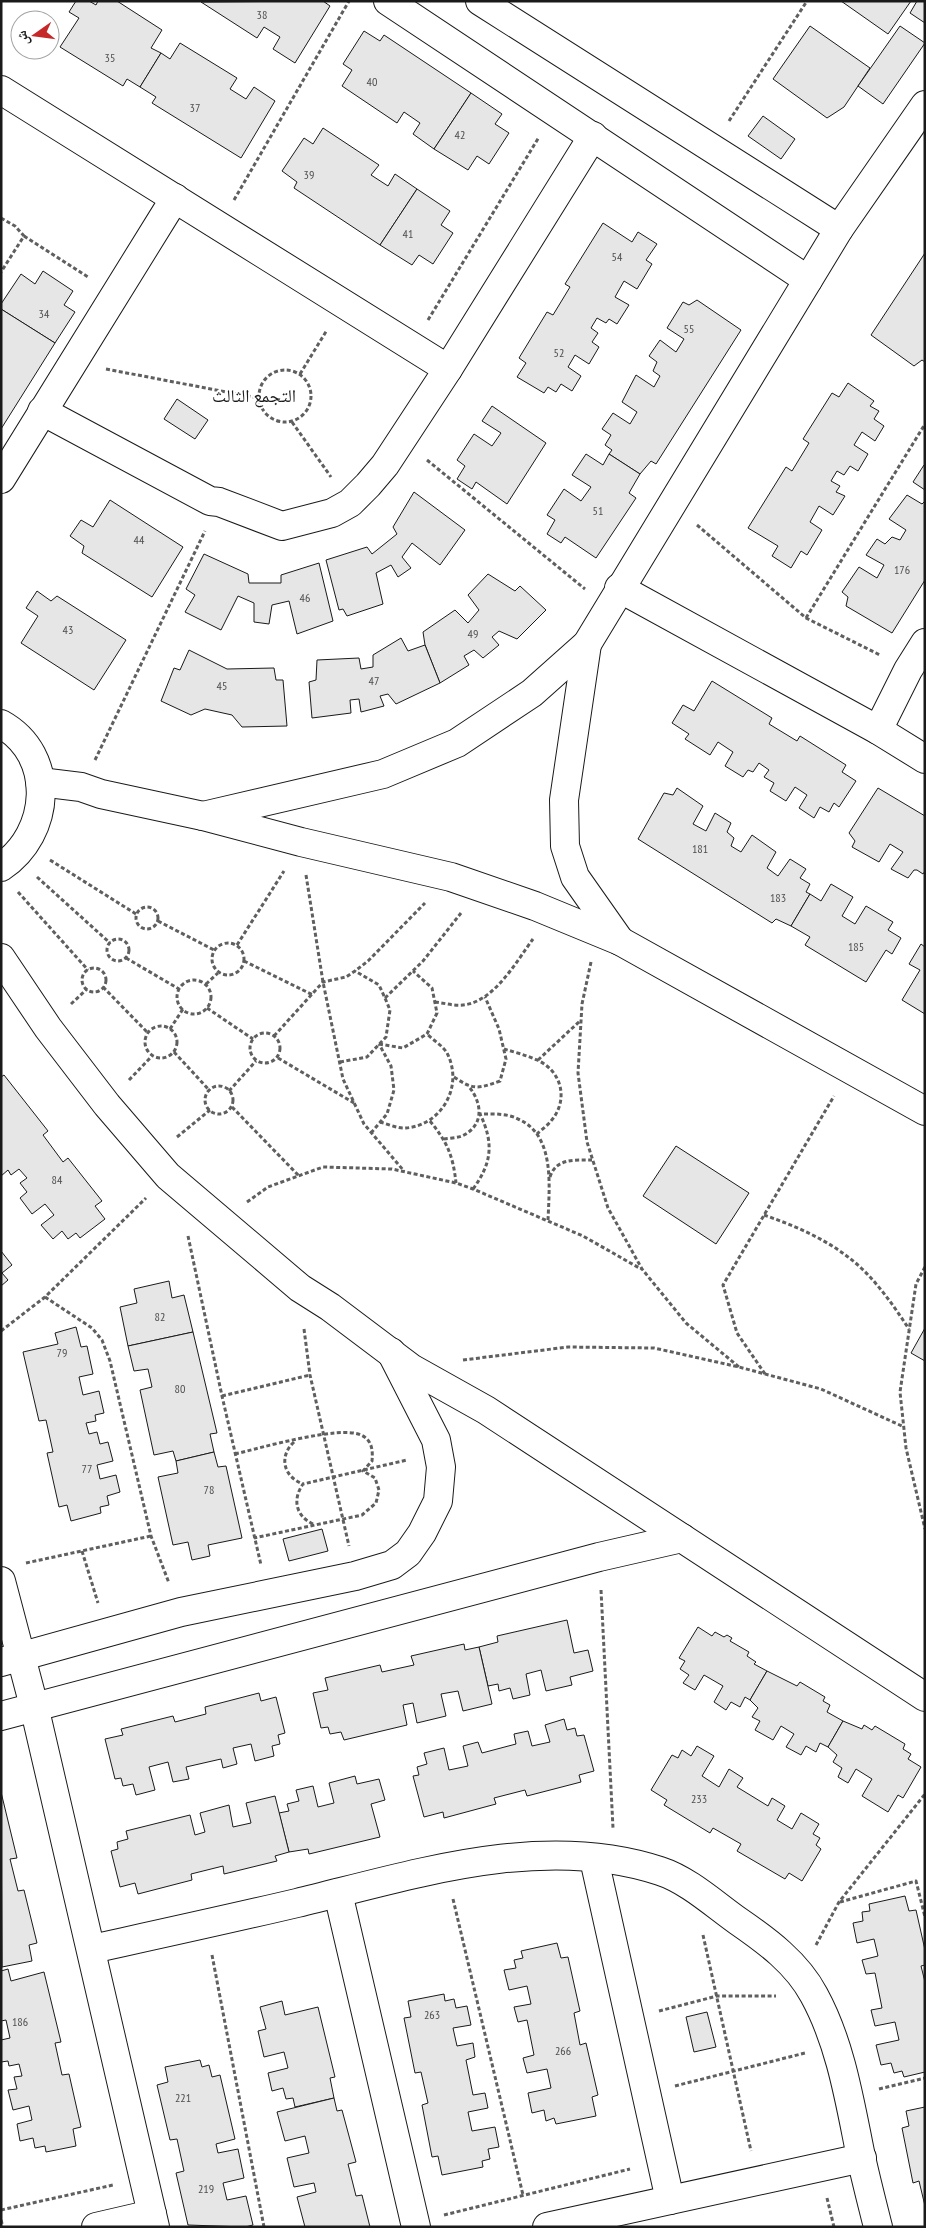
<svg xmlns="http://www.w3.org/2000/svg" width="926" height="2228" font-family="'PT Sans Narrow','Noto Naskh Arabic',sans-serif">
<rect width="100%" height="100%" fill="#fff"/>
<g fill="#e6e6e6" stroke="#1a1a1a">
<polygon points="76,1 89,1 96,5 98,1 117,1 162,30 151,48 161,53 140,87 127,79 123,86 60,47 79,18 69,12"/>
<polygon points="323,1 330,6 295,63 273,49 280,37 264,27 257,38 201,2"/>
<polygon points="841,1 911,1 888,34"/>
<polygon points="917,1 925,1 925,23 910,13"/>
<polygon points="810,26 870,68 844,107 827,118 773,79"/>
<polygon points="900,26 925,43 883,104 858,86"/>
<polygon points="364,31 380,41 384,35 471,93 434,149 413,134 420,123 404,112 397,123 342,86 352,70 343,64"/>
<polygon points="180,43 237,78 230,89 246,99 254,87 275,101 241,158 152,103 156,97 140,87 161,53 170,59"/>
<polygon points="471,93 502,114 495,124 509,133 489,164 477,156 468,170 434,149"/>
<polygon points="763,116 795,139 781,159 748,136"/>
<polygon points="323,128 379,165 371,175 388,186 395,174 417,189 380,245 294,188 297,182 282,171 304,138 313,144"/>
<polygon points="417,189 450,211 441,225 453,233 433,264 419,255 412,265 380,245"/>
<polygon points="603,223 632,242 638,232 657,244 646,260 652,264 637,289 624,281 615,297 629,305 617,324 609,319 606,323 597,318 591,328 598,333 592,342 599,347 589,364 575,355 568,367 581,376 572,391 561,384 556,392 548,387 544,393 517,377 526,363 519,358 547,312 553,315 570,287 565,284"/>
<polygon points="925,253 925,362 922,360 914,366 871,335"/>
<polygon points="43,271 73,291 64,305 75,312 55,343 1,309 1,304 21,274 35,284"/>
<polygon points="697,300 741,330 656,464 651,461 640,474 609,454 612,450 605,445 611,435 602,429 613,413 630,424 637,412 622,402 636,375 654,387 660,376 653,371 657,362 649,356 660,340 676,352 684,339 667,328 683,302 689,305"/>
<polygon points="1,309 55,343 1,429"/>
<polygon points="848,383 874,401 870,406 879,411 874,419 884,426 875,441 862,432 854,445 868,454 858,471 850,466 844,475 837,471 831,481 840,486 836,492 845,496 833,515 819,506 810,522 822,530 807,555 801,551 791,568 772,556 778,546 748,528 786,467 792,471 809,443 803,439 832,393 839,397"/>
<polygon points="177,399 208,420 195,439 164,419"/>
<polygon points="492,406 546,443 507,504 476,482 472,489 457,479 465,466 457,460 474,434 492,446 501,433 482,421"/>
<polygon points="586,454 603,465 609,454 640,474 629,493 636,498 596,558 565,537 561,543 547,534 555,520 547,515 564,489 581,501 591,487 572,475"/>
<polygon points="924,465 925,466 925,490 913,482"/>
<polygon points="414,492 465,530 440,565 412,543 402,557 411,568 398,577 391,565 376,573 383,604 347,616 343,609 339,610 326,560 367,547 372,554 397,534 393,527"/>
<polygon points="907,495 922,504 925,501 925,580 892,633 846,606 848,597 842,592 859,567 877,578 884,565 866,555 877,539 885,544 892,537 900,540 906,530 889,519"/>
<polygon points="110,500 183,547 152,597 82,553 84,546 70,536 81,520 93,527"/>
<polygon points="204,554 248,574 249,583 281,583 281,575 319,563 333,621 297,634 289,601 272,605 269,624 254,622 254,603 238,596 221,630 185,612 195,595 186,589"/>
<polygon points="488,574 515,591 520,586 546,610 517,639 499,631 492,637 499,645 483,658 474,650 464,656 469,665 440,683 425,645 423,632 455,610 468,623 479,610 468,595"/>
<polygon points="37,591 51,601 57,596 126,640 94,690 21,643 38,616 26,608"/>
<polygon points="401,638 408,651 425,645 440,683 396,704 388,694 380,696 384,706 361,712 359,699 350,700 351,713 312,718 309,682 316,680 317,660 359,658 361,669 373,667 373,655"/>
<polygon points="189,650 227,669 274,668 276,680 283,680 287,726 242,727 232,715 205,709 191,715 161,701 174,668 180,670"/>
<polygon points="712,681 772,718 769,724 797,741 800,736 846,765 842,772 856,781 839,807 834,803 829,812 820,807 814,818 799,808 807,795 795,787 786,801 770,791 774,783 764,777 769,770 759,763 753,772 748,770 743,777 725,766 733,752 718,742 710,755 685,739 689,734 672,723 683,705 694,711"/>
<polygon points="677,788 703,806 693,824 706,831 715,813 731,823 727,832 734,838 731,846 741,852 752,835 776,852 767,868 778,876 790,859 806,869 800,878 810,884 806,892 810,894 791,926 776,919 772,923 638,839 664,793 673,795"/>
<polygon points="878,788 925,816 925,871 923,874 917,870 914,870 908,878 891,869 903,852 890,844 879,862 852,847 855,841 849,833"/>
<polygon points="831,884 853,897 842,916 855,924 866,906 893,922 888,930 901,938 892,954 886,950 866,982 805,945 810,937 791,926 810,894 821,901"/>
<polygon points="921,944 925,947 925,1014 902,1000 920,970 909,964"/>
<polygon points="4,1075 48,1131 43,1135 63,1162 68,1158 102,1201 95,1206 105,1219 80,1238 76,1233 68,1239 62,1231 53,1239 41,1225 54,1215 45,1204 32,1214 20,1198 27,1192 20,1183 27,1178 19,1169 11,1175 8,1170 1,1176 1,1077"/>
<polygon points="676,1146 749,1193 716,1244 643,1196"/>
<polygon points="1,1251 12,1265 2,1273 8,1280 1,1286"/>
<polygon points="169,1281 172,1298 184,1295 193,1332 128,1346 120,1307 137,1303 134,1289"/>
<polygon points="76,1327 81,1347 87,1346 93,1374 79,1377 83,1395 99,1391 104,1413 95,1415 96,1421 86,1423 89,1434 97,1432 100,1444 108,1442 113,1461 97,1465 100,1479 116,1475 120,1492 107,1496 109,1505 100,1507 101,1513 71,1521 67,1505 59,1507 47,1453 53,1452 46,1420 39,1421 23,1352 58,1344 55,1333"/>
<polygon points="925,1328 925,1361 911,1353"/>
<polygon points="193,1332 217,1433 210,1434 214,1452 176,1461 173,1451 154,1455 140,1390 152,1387 148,1369 134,1371 128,1346"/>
<polygon points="214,1452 218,1467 226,1466 242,1538 208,1545 210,1556 192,1560 188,1542 173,1545 158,1477 178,1473 176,1461"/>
<polygon points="322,1529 328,1551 289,1561 283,1539"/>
<polygon points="567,1620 574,1653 588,1650 593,1671 570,1677 572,1685 546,1691 541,1670 526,1674 530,1695 513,1699 510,1688 499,1691 498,1684 488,1686 479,1647 498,1642 497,1636"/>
<polygon points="698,1627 712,1636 715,1632 724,1637 727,1635 732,1638 730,1641 749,1652 747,1656 756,1662 754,1664 767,1671 750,1700 745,1697 740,1707 731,1702 726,1710 714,1702 723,1686 704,1675 695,1690 683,1683 689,1675 680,1669 685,1661 679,1658"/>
<polygon points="464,1644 465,1650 479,1647 492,1704 463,1711 458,1691 441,1694 446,1716 417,1723 413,1703 403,1705 407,1725 344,1740 341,1732 330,1734 328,1727 321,1728 313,1693 328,1690 325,1678 380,1665 382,1672 414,1665 411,1656"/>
<polygon points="767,1671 797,1686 800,1682 825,1697 823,1701 830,1705 827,1712 843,1721 828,1747 820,1743 816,1752 806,1746 801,1755 786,1747 794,1734 781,1726 773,1740 755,1730 760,1721 752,1717 758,1708 750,1700"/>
<polygon points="259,1693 261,1701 276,1697 285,1733 278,1735 280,1744 272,1746 274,1756 255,1761 251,1744 233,1748 237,1764 223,1768 221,1759 186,1767 189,1779 173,1782 168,1762 149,1767 155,1790 136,1795 133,1784 123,1786 121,1778 115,1779 105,1739 123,1735 121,1729 173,1716 175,1722 206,1714 205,1707"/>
<polygon points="564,1719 567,1730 575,1728 577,1736 584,1735 594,1771 579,1775 581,1782 527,1796 525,1790 494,1798 496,1804 444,1818 443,1812 424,1817 413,1776 419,1775 417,1767 427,1764 424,1753 444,1748 449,1770 468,1766 463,1746 478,1742 482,1753 516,1744 514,1734 528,1731 532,1746 550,1742 545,1725"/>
<polygon points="843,1721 862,1729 864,1725 872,1730 875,1726 905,1744 903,1749 911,1754 908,1759 921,1767 903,1798 898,1795 888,1812 862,1796 872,1779 856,1769 848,1783 838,1777 842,1768 833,1762 837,1755 828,1747"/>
<polygon points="697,1746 714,1756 702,1776 719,1787 729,1769 743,1778 737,1787 768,1806 772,1798 785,1806 777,1820 792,1829 801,1813 819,1824 813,1834 820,1838 816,1845 821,1849 802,1881 789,1873 785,1879 737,1851 741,1844 713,1828 710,1833 664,1805 667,1800 651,1790 672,1755 678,1758 682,1750 691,1756"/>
<polygon points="355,1776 357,1784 379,1779 385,1800 371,1804 380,1837 309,1854 308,1849 289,1852 279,1813 289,1811 287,1804 299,1801 296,1790 313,1786 318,1807 334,1803 329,1783"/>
<polygon points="1,1792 17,1858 10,1859 18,1891 24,1890 37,1943 29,1945 32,1961 2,1967"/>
<polygon points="275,1796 289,1852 275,1856 277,1861 224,1874 223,1866 191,1874 192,1880 138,1894 135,1883 120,1887 111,1851 118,1849 117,1842 128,1839 126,1831 190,1815 195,1835 205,1832 200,1813 229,1805 233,1827 251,1823 246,1803"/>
<polygon points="905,1896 909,1911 916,1910 925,1950 925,1965 921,1966 925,1982 925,2072 904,2077 902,2071 894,2073 891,2063 881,2065 876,2045 899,2040 895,2022 875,2026 871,2010 882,2008 875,1973 866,1974 862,1960 878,1956 874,1939 857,1943 853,1923 863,1921 862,1912 870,1911 869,1904"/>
<polygon points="557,1943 561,1958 568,1957 580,2011 574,2013 580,2045 586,2043 598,2095 592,2097 596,2116 556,2124 554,2118 546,2121 544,2110 532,2113 528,2093 551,2088 547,2069 527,2073 523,2058 534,2055 527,2020 518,2022 514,2007 531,2004 527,1986 509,1990 504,1970 516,1968 514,1960 523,1958 521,1951"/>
<polygon points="8,1969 11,1981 44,1972 61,2042 55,2043 62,2075 69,2074 81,2127 73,2129 76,2146 46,2152 45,2146 35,2148 33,2138 20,2141 17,2124 32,2120 29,2106 13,2110 8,2090 17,2089 14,2077 22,2076 19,2064 9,2066 8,2061 1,2062 1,2040 10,2038 6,2020 1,2021 1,1971"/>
<polygon points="444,1994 445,2001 454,1999 456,2008 467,2006 471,2025 453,2028 457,2046 473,2043 475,2057 466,2060 473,2095 485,2093 488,2108 468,2112 472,2131 495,2127 499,2147 488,2149 490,2159 482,2161 483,2167 442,2175 438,2156 432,2157 422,2105 428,2103 421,2072 415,2073 404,2018 411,2017 408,2001"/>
<polygon points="282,2001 285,2015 318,2007 335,2077 330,2078 334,2098 295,2107 293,2098 286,2099 283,2088 272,2091 268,2073 288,2068 284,2052 264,2057 258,2031 266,2029 260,2007"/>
<polygon points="707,2012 716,2047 694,2052 686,2017"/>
<polygon points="200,2060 202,2067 209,2065 212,2077 220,2075 235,2139 216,2144 218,2153 238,2149 244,2178 223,2183 227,2200 246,2196 253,2225 245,2227 188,2225 176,2173 184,2171 177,2139 170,2140 157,2085 168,2082 165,2067"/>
<polygon points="334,2098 337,2111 342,2110 356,2162 348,2164 356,2196 362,2195 370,2227 305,2227 297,2197 316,2192 314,2183 294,2187 287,2158 309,2153 305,2136 285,2141 277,2112"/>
<polygon points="925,2107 925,2206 919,2181 913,2183 902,2128 909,2126 906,2111"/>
</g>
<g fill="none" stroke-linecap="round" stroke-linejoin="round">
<defs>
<g id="street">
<polyline points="388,1 808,280"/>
<polyline points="480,1 839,229"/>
<polyline points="1,90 448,369"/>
<polyline points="42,411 210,501 219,502 282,526 332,513 350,503 368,485 385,465 448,369 593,136"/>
<polyline points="1,479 175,198"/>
<polyline points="619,588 878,730 925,759"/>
<polyline points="587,644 564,800 565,846 575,877 620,941"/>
<polyline points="878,730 908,670 925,643"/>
<polyline points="203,816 383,774 457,743 532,693 587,644 839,229 925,105"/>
<polyline points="1,1581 34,1706 155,2227"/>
<polyline points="1,1662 181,1612 355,1576 392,1565 408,1553 422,1533 438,1501 441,1467 436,1440 391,1352"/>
<polyline points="1,1716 599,1557 682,1538"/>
<polyline points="594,1859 670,2200"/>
<polyline points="338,1893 416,2227"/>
<path d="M92 1949C160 1934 229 1919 297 1903 413 1875 542 1832 660 1871 688 1880 714 1904 738 1921 767 1941 797 1963 814 1995 841 2044 850 2103 861 2157 866 2180 872 2203 878 2227"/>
<polyline points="96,2227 152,2214"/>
<polyline points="547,2227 862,2158"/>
</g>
<g id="secondary">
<path d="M1 724C57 755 51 834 1 867"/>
<polyline points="40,782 81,787 101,794 203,816 301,842 451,877 535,906 620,941 925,1111"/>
<polyline points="1,958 48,1028 107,1105 168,1176 300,1288 330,1307 411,1368 486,1410 925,1697"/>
</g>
</defs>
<use href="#street" stroke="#1a1a1a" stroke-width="30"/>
<use href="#secondary" stroke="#1a1a1a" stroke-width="30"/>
<g stroke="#5f5f5f" stroke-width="3" stroke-dasharray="4 2.5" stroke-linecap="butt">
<polyline points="729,121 807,1"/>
<polyline points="234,200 349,1"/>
<polyline points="1,218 15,226 24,236 1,272"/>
<polyline points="24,236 88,277"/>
<polyline points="428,320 539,137"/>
<polyline points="106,369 258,398"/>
<circle cx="285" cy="396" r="26"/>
<polyline points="300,374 327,330"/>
<polyline points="292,422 331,477"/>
<polyline points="427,460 585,589"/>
<polyline points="697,525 806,618 880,655"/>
<polyline points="806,618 925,424"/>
<polyline points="95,760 205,531"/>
<polyline points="50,860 136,914"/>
<polyline points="306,875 323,982 343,1079 364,1124 404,1171"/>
<polyline points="37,877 110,943"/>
<polyline points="18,892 88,970"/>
<circle cx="147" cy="918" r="11"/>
<polyline points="158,921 214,950"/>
<circle cx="118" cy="950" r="11"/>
<circle cx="228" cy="959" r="16"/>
<polyline points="237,945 284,871"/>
<polyline points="126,958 179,989"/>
<polyline points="244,961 313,995"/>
<polyline points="591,962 582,1004 578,1073 587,1142 608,1208 642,1269 686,1323 739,1367"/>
<circle cx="94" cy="980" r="12"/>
<circle cx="194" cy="997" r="17"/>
<polyline points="206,984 218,973"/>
<polyline points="103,987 148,1033"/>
<polyline points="385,998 423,961 461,913"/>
<path d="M435 1002C444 1003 454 1006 463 1005 494 1002 516 962 533 939"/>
<polyline points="71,1004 87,989"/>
<polyline points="207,1008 253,1039"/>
<circle cx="161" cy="1042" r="16"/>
<polyline points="170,1029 183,1009"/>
<circle cx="265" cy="1048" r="15"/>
<polyline points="274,1036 323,982 346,977 355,971 368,961 425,903"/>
<polyline points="379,1044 403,1048 427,1034 437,1013 432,988 413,971"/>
<path d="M504 1049C514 1052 526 1055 537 1060 562 1071 569 1100 551 1121 547 1126 541 1130 537 1134"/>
<polyline points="174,1052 210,1091"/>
<polyline points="278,1058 354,1103"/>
<polyline points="538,1060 581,1020"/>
<polyline points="340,1062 367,1057 386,1037 390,1010 385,998 379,985 355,971"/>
<path d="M454 1077C473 1090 478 1089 500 1081L506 1059 499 1029 485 997"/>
<polyline points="129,1080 152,1056"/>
<circle cx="219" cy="1100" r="14"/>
<polyline points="229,1091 256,1061"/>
<polyline points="232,1107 299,1176"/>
<path d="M430 1121C447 1142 453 1155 456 1183"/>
<path d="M380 1122C388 1124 398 1129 406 1128 442 1125 464 1086 447 1053 443 1046 433 1040 427 1034"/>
<polyline points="371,1133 387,1114 394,1090 391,1066 379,1044"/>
<polyline points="177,1137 210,1110"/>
<path d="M444 1139C450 1138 459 1138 464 1135 484 1124 482 1104 470 1088"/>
<path d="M550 1177C556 1158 575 1160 592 1160"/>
<path d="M473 1189C492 1163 494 1143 480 1114 492 1114 507 1113 518 1119 556 1135 549 1188 548 1221"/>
<polyline points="247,1202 268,1187 323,1167 392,1169 456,1183 473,1189 583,1236 641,1269"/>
<path d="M764 1215C807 1230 848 1249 877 1285 889 1299 899 1314 909 1329"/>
<polyline points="188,1236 222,1396 261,1565"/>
<polyline points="925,1267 916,1284 900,1392 906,1448 925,1529"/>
<polyline points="45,1297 92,1328 102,1340 110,1361 151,1536 169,1583"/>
<polyline points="304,1329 310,1375 349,1546"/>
<polyline points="1,1331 45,1297 146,1198"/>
<polyline points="463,1360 568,1347 654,1348 739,1367 821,1389 904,1427"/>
<polyline points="765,1374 737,1333 723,1285 834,1096"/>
<polyline points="222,1396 310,1375"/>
<path d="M294 1442C278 1457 284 1477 303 1484"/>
<path d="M235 1454C260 1448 340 1425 361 1435 372 1440 373 1450 372 1461L363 1471 375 1478 379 1490 376 1503 362 1515 254 1538"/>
<path d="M313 1524C296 1516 292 1500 303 1484L407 1460"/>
<polyline points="82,1551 98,1603"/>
<polyline points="26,1563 151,1536"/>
<polyline points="601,1590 613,1828"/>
<polyline points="453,1899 523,2195"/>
<polyline points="840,1902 916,1881 925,1917"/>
<polyline points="703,1935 751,2151"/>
<polyline points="816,1945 839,1902 925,1794"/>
<polyline points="212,1955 264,2227"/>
<polyline points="659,2011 717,1996 776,1996"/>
<polyline points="675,2086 805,2053"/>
<polyline points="879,2089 925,2078"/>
<polyline points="827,2198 834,2227"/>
<polyline points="1,2210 113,2185"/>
<polyline points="444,2215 630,2169"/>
<polyline points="1,2220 3,2227"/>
</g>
<use href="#street" stroke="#fff" stroke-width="28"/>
<use href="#secondary" stroke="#fff" stroke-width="28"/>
</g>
<g text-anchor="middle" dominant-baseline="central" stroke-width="4" stroke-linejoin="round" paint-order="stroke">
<g font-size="12" fill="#4d4d4d">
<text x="262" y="14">38</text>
<text x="110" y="57">35</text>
<text x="372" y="81">40</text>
<text x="195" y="107">37</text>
<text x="460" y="134">42</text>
<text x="309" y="174">39</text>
<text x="408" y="233">41</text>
<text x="617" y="256">54</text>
<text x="44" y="313">34</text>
<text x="689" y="328">55</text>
<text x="559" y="352">52</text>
<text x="598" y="510">51</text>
<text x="139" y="539">44</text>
<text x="902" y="569">176</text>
<text x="305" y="597">46</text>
<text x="68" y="629">43</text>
<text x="473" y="633">49</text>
<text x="374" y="680">47</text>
<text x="222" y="685">45</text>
<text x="700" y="848">181</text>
<text x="778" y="897">183</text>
<text x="856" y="946">185</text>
<text x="57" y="1179">84</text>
<text x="160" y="1316">82</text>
<text x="62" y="1352">79</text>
<text x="180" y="1388">80</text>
<text x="87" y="1468">77</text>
<text x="209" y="1489">78</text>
<text x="699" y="1798">233</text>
<text x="432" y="2014">263</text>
<text x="20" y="2021">186</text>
<text x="563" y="2050">266</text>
<text x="183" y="2097">221</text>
<text x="206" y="2188">219</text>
</g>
<g font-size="18" fill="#1a1a1a" stroke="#fff">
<text x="254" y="395">التجمع الثالث</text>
</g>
</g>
<rect width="926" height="2228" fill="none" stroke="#1a1a1a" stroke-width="5"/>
<g transform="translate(35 35) rotate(256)"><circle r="24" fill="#ffffff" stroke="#a3a3a3"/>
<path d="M0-4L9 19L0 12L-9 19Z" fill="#c62828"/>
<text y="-8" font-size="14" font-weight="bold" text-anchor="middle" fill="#1a1a1a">ش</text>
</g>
</svg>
